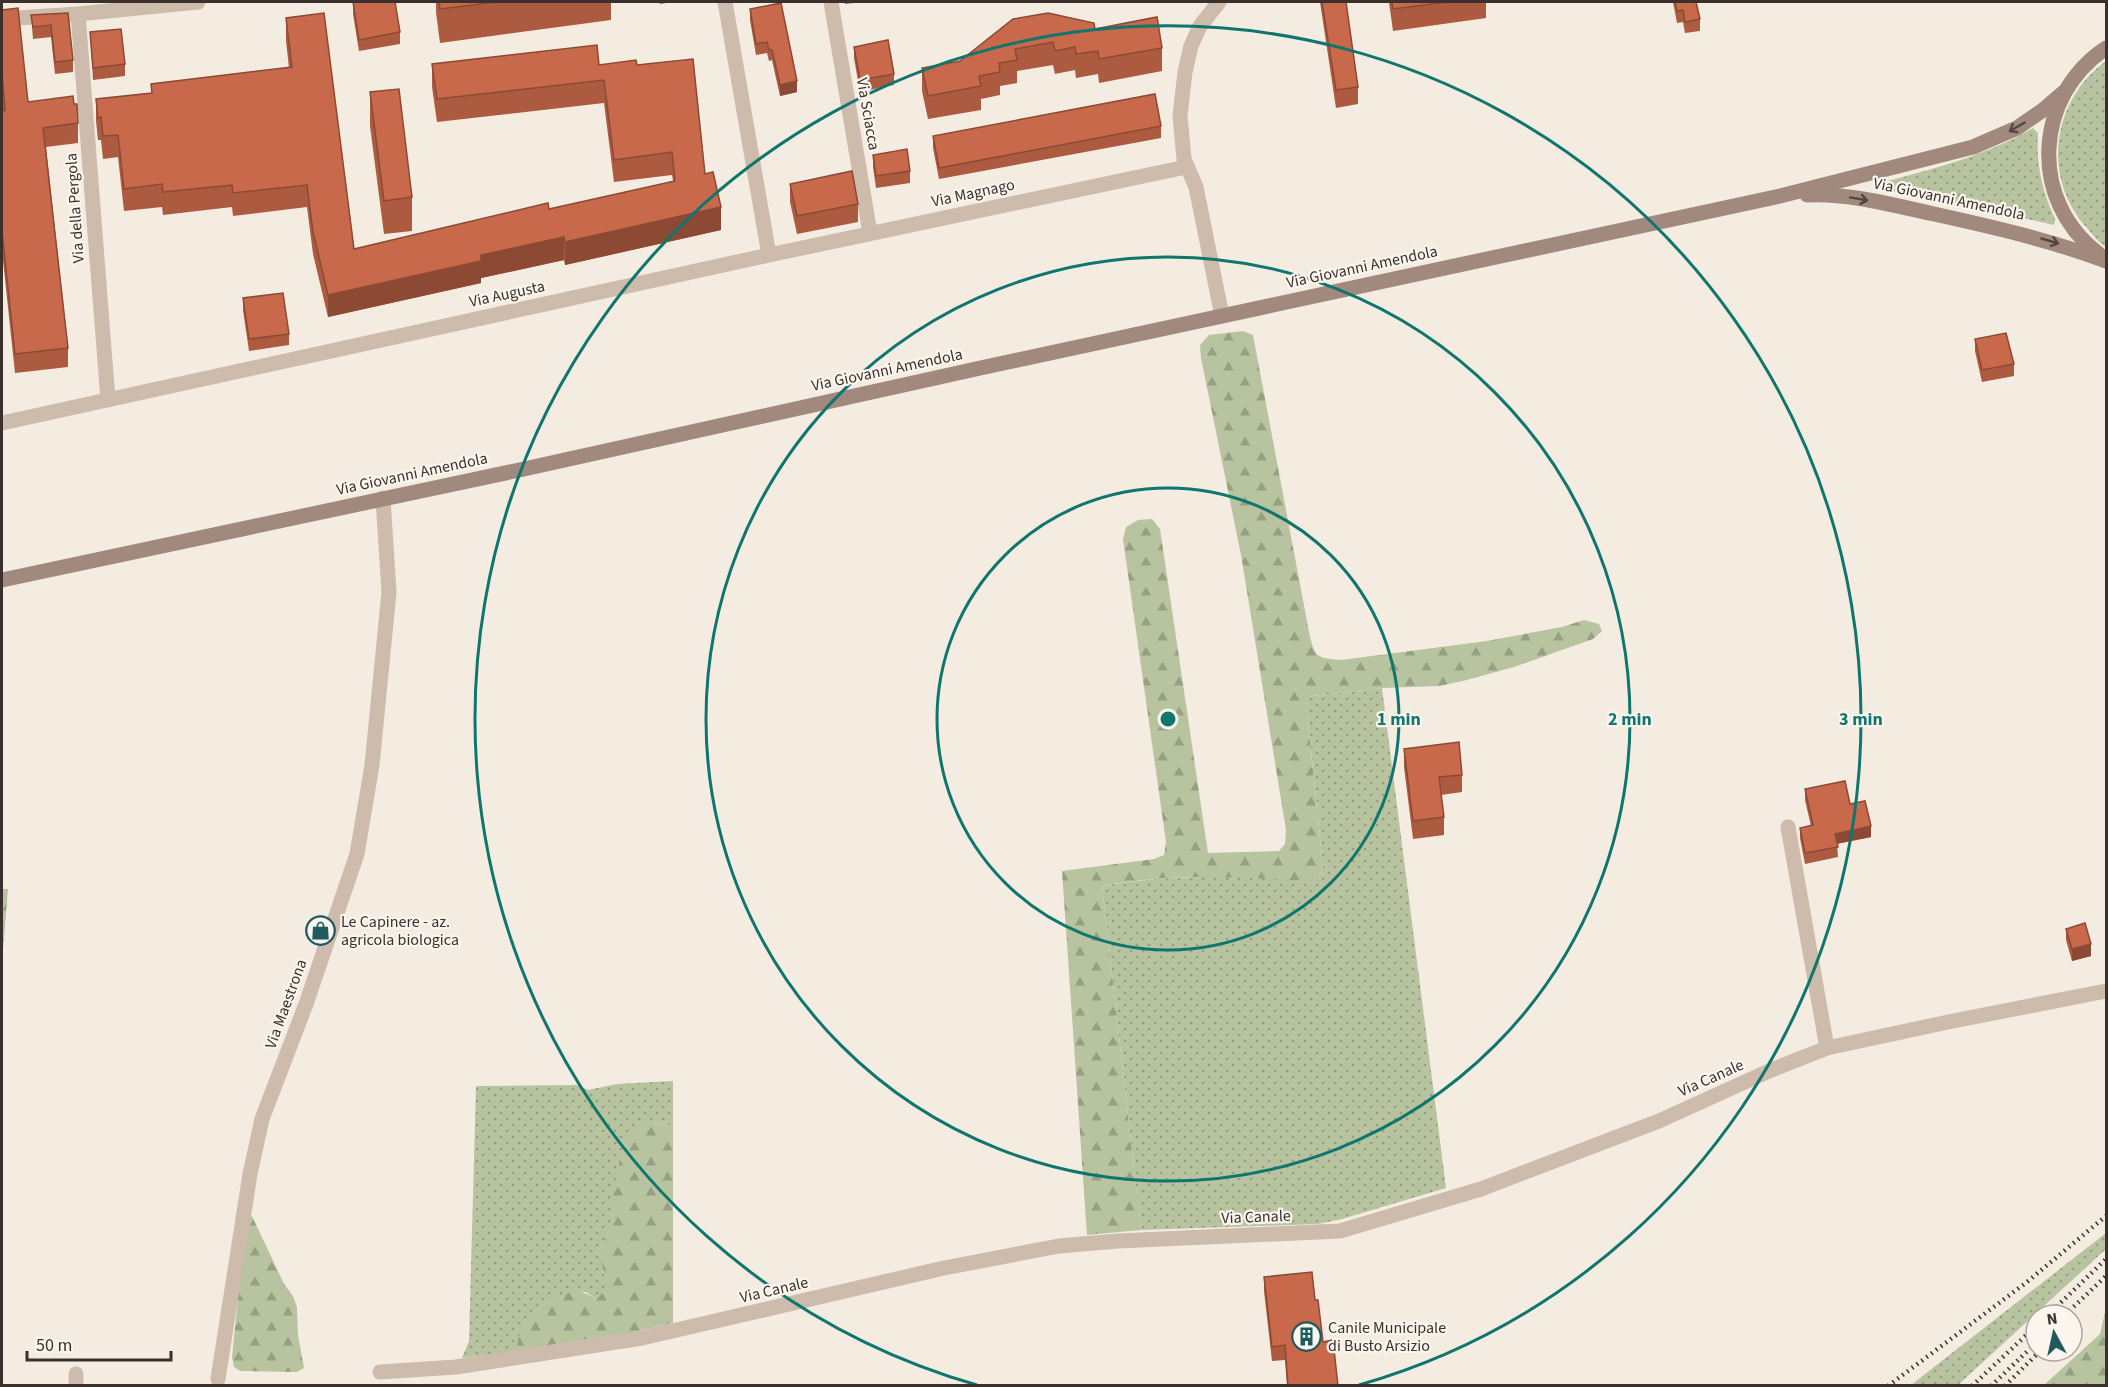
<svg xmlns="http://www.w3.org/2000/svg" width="2108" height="1387" font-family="'Source Sans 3',sans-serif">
<defs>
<pattern id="grass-dots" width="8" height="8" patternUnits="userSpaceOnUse" patternTransform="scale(1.5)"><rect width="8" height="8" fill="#b8c4a0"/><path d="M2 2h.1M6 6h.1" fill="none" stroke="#97a083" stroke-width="1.8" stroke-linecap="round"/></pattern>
<pattern id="forest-firs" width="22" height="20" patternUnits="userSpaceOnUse" patternTransform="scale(1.5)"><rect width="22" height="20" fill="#b8c4a0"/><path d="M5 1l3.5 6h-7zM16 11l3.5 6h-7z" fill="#97a083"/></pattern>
</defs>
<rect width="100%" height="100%" fill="#f4ebe1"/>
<g fill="url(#grass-dots)">
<path d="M2106 61V247C2098 242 2093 235 2087 228 2041 177 2052 100 2106 61Z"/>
<path d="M2033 128 2038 133C2036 164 2042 191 2055 219L2054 225 1956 203 1874 188 1873 185C1928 170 1984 157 2033 128Z"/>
<path d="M1382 688 1446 1188 1342 1219 1318 1224 1141 1230 1102 886C1174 873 1246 878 1319 877L1323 867 1306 701 1312 696Z"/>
<polygon points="673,1081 673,1126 646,1122 622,1153 614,1193 612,1226 607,1235 602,1263 607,1285 604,1294 596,1299 586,1292 570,1292 547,1303 534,1312 517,1351 462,1358 469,1341 476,1086 576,1085 588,1090 617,1084"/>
<polygon points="2106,1233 2106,1249 1958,1385 1911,1385"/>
</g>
<g fill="url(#forest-firs)">
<path d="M1243 331 1253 335 1309 632C1315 657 1315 658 1341 660L1487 641 1562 627 1584 620 1599 624 1602 631 1593 639 1514 667 1463 681 1439 686 1382 688 1312 696 1306 702 1323 867 1319 877 1307 881C1239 877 1170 873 1102 886L1141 1230 1087 1235 1062 871 1154 859 1164 855 1166 842 1123 539 1126 527 1138 520 1152 519 1160 529 1208 853 1279 851 1285 844 1286 830 1241 555 1201 358 1200 345 1209 335Z"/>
<polygon points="2,889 8,889 2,962"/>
<path d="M646 1122 673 1126V1323L626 1334 517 1351C517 1341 520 1328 526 1320 534 1310 557 1295 570 1292 580 1290 588 1294 596 1299 614 1287 600 1271 601 1252 602 1243 608 1235 611 1226 613 1221 612 1214 612 1208 614 1191 621 1138 633 1127 636 1124 643 1123 646 1122Z"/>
<polygon points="252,1216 284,1284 293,1296 297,1307 298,1335 304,1368 297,1372 240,1371 234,1367 232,1357 244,1239 248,1220"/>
<polygon points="2106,1308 2106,1385 2044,1385 2100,1334"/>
</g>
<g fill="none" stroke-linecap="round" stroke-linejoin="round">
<g stroke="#cdbbac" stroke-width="15">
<polyline points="831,2 870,233"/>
<polyline points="1219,2 1200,26 1191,46 1185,72 1180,116 1184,159 1196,187 1222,316"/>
<polyline points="78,14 108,400"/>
<polyline points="2,19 78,14 198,2"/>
<polyline points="769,255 1186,167"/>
<polyline points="2,423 769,255 725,2"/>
<polyline points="1788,827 1827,1048"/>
<polyline points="380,1372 456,1367 642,1338 944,1268 1059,1246 1118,1241 1340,1231 1481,1189 1659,1121 1769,1071 1827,1048 1953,1021 2106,991"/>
<polyline points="76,1374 76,1386"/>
<polyline points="218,1379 250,1174 262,1119 306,1004 357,854 372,765 389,592 383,498"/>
</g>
<g stroke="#a18a7d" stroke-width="15">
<path d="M1807 195C1850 193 1892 205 1934 214 1993 227 2050 240 2106 261"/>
<path d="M2099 254C2028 201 2034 96 2106 48"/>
<polyline points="2,580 524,469 985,367 1780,196 1973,147 2017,128 2043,110 2064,92"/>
</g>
<g stroke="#3b302b" stroke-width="4.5" stroke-dasharray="1.5 4.5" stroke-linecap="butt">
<polyline points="2048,1315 2106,1259"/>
<polyline points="2065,1315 2106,1276"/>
<polyline points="1888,1386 2027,1282 2106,1216"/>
<polyline points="1972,1386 2036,1326"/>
<polyline points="1991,1386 2036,1343"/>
<polyline points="2005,1386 2040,1351"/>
</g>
</g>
<g fill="#ac5a40">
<polygon points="353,2 400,32 400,44 359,51 353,14"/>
<polygon points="436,2 611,2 611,20 440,43 436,12"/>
<polygon points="659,2 672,2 660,4"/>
<polygon points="845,2 862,2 845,4"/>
<polygon points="1320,2 1346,2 1358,87 1358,104 1336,108"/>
<polygon points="1389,2 1486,2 1486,18 1393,31"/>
<polygon points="1673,2 1696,2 1700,19 1700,31 1685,33 1683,22 1677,23"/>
<polygon points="750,9 797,92 780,96 772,60 769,61 767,53 756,55 750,20"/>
<polygon points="2,10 28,102 74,104 78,123 78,143 46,147 68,348 68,367 15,373 2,251 2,111 3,111 2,93"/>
<polygon points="68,13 73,60 73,72 55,74 51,37 33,39 31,15"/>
<polygon points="286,18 354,249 549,209 673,181 672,175 614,182 604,103 437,122 432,87 432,64 637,65 705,174 721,230 565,265 564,260 481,278 481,283 328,317 313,254 307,207 233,216 232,207 163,215 162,207 124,211 118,157 103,159 101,140 98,140 96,121 96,99 151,93 151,84 289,68 286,41"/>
<polygon points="1095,29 1162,48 1162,71 1099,83 1098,74 1076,78 1075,70 1055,74 1053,65 1017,71 1017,83 1000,86 1000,95 981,99 981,110 928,119 922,91 922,68 960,61"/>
<polygon points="90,32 125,64 125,76 93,80"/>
<polygon points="854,47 894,74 894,85 860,92 854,58"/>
<polygon points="370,92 412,197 412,231 384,234 370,126"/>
<polygon points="1161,126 1161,138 939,179 933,148 933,136"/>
<polygon points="873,155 910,171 910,183 876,188 873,167"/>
<polygon points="790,184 858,204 858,222 797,234 790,202"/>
<polygon points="243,298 289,334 289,345 249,351 243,310"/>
<polygon points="1975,339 2014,364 2014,376 1982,382 1975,351"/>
<polygon points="1404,749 1462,775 1462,792 1441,795 1444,817 1444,835 1413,839 1404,767"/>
<polygon points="1805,789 1850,804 1871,837 1837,844 1838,857 1805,864 1800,838 1800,828 1811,826 1805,800"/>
<polygon points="2066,929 2091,956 2072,961 2066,940"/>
<polygon points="1264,1277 1315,1300 1323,1342 1338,1386 1287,1386 1285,1360 1272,1361 1264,1291"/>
</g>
<g fill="#8c4a34">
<polygon points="797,81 797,92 780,96 780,85"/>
<polygon points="721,207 721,230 565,265 565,242"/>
<polygon points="564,237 564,260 481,278 481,283 328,317 328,295 481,255"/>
<polygon points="1871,826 1871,837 1835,844 1835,834"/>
<polygon points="2091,944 2091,956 2072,961 2072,949"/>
</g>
<g fill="#c8694b" stroke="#8c4a34" stroke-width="1.5">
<polygon points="353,2 395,2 400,32 359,40"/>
<polygon points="439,2 496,2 440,9"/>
<polygon points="1322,2 1346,2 1358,87 1336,90"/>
<polygon points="1392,2 1447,2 1393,9"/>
<polygon points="1675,2 1696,2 1700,19 1685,22 1683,10 1677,11"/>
<polygon points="781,3 797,81 780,85 772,50 769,50 767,42 756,44 750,9"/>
<polygon points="18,8 28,102 73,96 74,104 77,104 78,123 43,128 68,348 15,354 2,231 2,111 5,110 2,73 2,10"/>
<polygon points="68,13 73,60 55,62 51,25 33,27 31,15"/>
<polygon points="324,13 354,249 548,203 549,209 675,181 672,152 614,160 604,80 437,99 432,64 597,45 599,65 636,60 637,65 693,59 705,174 713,172 721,207 565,242 564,237 481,255 481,261 328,295 313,232 307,185 233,193 232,185 163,192 162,184 124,189 118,135 103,136 101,117 98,118 96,99 152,93 151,84 292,67 286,18"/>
<polygon points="1048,13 1094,23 1095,29 1157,17 1162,48 1099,59 1098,51 1076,54 1075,47 1055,51 1053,42 1015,49 1017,60 999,63 1000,72 979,76 981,86 928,96 922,68 960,61 1013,19"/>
<polygon points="121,29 125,64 93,68 90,32"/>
<polygon points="888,40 894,74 860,80 854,47"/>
<polygon points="399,89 412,197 384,201 370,92"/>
<polygon points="1155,94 1161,126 939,168 933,136"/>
<polygon points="907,149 910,171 876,176 873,155"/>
<polygon points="852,171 858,204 797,216 790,184"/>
<polygon points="283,293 289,334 249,339 243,298"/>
<polygon points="2006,333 2014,364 1982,370 1975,339"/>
<polygon points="1459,742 1462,775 1439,777 1444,817 1413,821 1404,749"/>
<polygon points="1845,781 1850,804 1865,801 1871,826 1835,834 1838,847 1805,853 1800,828 1813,825 1805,789"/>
<polygon points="2085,923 2091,944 2072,949 2066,929"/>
<polygon points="1312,1272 1315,1300 1318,1300 1323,1342 1333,1340 1338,1386 1288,1386 1285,1345 1272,1347 1264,1277"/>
</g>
<defs><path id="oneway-shaft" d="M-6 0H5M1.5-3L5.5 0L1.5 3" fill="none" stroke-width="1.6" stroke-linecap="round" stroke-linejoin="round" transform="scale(1.5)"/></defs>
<g stroke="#544640">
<use href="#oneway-shaft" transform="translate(2017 127) rotate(150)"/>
<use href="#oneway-shaft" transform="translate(1859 199) rotate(10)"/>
<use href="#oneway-shaft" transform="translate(2050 241) rotate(16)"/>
</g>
<g fill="none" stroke="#0f766e" stroke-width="3">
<circle cx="1168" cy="719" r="231"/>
<circle cx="1168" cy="719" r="462"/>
<path d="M977 1385A693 693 0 1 1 1359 1385"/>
</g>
<defs>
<symbol id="shop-ring" viewBox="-11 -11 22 22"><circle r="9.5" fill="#fbf5ee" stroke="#1f5a5e" stroke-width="1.5"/><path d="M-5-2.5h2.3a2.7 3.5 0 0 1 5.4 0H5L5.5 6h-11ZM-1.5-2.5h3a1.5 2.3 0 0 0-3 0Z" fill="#1f5a5e"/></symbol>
<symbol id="building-ring" viewBox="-11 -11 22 22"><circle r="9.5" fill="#fbf5ee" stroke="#1f5a5e" stroke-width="1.5"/><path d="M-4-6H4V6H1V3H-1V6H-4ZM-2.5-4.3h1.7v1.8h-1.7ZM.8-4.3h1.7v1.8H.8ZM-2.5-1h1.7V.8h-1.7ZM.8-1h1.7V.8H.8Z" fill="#1f5a5e"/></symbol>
</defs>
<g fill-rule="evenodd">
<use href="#shop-ring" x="304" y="914" width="33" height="33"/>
<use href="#building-ring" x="1290" y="1320" width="33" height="33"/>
</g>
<g text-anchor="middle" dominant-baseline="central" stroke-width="4.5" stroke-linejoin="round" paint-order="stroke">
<g font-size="16" fill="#3b302b" stroke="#fbf5ee">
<text transform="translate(868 114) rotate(80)">Via Sciacca</text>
<text transform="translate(973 193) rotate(-12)">Via Magnago</text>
<text transform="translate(1949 199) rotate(12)">Via Giovanni Amendola</text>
<text transform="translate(75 208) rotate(-94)">Via della Pergola</text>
<text transform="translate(1362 267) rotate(-12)">Via Giovanni Amendola</text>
<text transform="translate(507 294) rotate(-12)">Via Augusta</text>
<text transform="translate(887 370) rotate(-12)">Via Giovanni Amendola</text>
<text transform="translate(412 474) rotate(-12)">Via Giovanni Amendola</text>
<text transform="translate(286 1004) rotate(-70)">Via Maestrona</text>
<text transform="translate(1711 1078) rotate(-24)">Via Canale</text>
<text transform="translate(1256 1217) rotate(-2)">Via Canale</text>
<text transform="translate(774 1290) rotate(-13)">Via Canale</text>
</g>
<g font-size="16" fill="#3b302b" stroke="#fbf5ee" text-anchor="start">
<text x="341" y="922">Le Capinere - az.<tspan x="341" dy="18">agricola biologica</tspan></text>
<text x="1328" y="1328">Canile Municipale<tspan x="1328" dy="18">di Busto Arsizio</tspan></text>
</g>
</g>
<circle cx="1168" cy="719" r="9" fill="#0f766e" stroke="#fbf5ee" stroke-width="3"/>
<g font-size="18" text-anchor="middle" font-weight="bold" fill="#0f766e" stroke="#fbf5ee" stroke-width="4.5" stroke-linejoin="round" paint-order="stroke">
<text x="1399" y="725">1 min</text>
<text x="1630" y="725">2 min</text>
<text x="1861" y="725">3 min</text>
</g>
<rect width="2108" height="1387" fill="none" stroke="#3b302b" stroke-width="6"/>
<g transform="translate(2054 1333) rotate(352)"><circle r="28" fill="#fbf5ee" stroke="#aea6a0" stroke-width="1.5"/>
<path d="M0-4.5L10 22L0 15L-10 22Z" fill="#1f5a5e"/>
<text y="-9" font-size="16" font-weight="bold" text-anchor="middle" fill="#3b302b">N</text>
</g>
<path d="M27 1351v9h144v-9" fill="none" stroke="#3b302b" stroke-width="3"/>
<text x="36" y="1351" font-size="18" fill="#3b302b" stroke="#fbf5ee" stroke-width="4.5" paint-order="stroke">50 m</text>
</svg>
